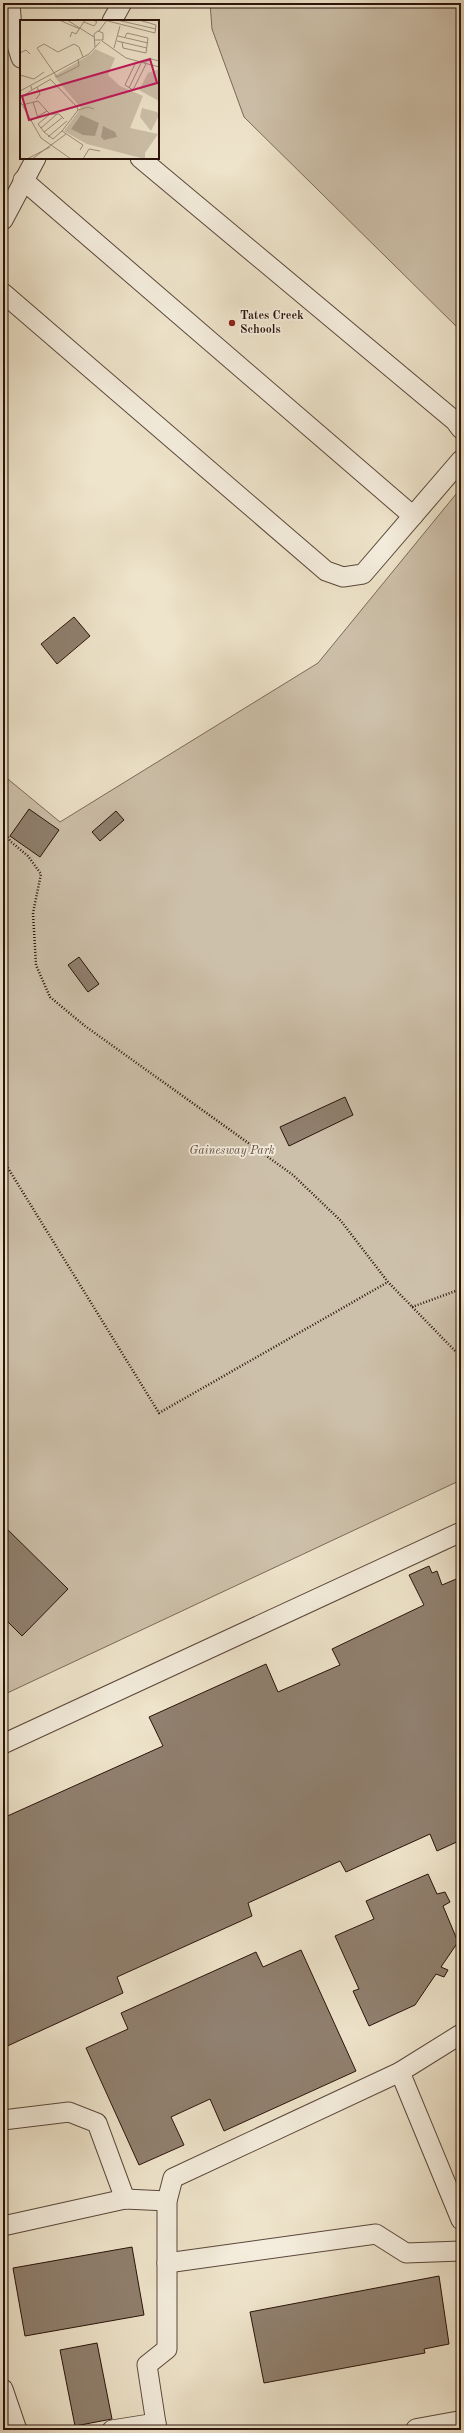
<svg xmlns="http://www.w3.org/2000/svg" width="464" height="2433" font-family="'Old Standard TT',serif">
<rect width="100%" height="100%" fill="#eee4cb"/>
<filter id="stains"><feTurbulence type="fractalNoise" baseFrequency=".005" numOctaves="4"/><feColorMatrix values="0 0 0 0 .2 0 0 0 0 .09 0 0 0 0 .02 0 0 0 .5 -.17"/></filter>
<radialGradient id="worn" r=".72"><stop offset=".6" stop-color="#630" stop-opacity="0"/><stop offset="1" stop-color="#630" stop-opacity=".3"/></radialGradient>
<g fill="#cdc0aa" stroke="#7c6a5a">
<polygon points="210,3 461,3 461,331 244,117 212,29"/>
<polygon points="461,488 461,1480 3,1695 3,775 60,822 318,663"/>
</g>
<g fill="#90806f" stroke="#2a130b">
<polygon points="74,617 90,636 57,664 41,644"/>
<polygon points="29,809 59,830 40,857 10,836"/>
<polygon points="116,811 124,820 100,841 92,832"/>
<polygon points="79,957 99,984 88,992 68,965"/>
<polygon points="345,1097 353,1115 289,1146 280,1127"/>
<polygon points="3,1525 68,1589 22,1636 3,1617"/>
<polygon points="429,1566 432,1573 437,1571 442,1585 461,1577 461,1840 437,1851 430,1834 346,1872 340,1861 248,1903 252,1916 117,1977 123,1993 3,2048 3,1818 163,1746 149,1717 266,1664 278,1692 340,1665 332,1649 424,1605 409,1575"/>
<polygon points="428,1874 437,1894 445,1892 450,1902 443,1906 458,1942 441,1967 448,1970 444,1977 436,1974 415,2005 369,2026 353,1991 359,1989 335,1936 374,1919 366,1901"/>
<polygon points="301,1950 356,2071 224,2131 210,2099 171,2117 184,2145 139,2165 86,2048 128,2029 121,2013 256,1952 263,1967"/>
<polygon points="132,2247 144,2315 25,2336 13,2268"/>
<polygon points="439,2276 449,2344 424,2349 425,2353 264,2383 250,2312"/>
<polygon points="97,2343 112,2419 75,2426 60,2350"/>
</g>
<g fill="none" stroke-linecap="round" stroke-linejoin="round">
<defs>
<g id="service">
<polyline points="10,3 12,29 21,58"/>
<polyline points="112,21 122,3"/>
<polyline points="140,158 455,421 461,429"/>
<polyline points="23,180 413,516"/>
<polyline points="3,220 36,158"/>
<polyline points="3,293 326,571 343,577 363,574 461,460"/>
<polyline points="3,1744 461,1532"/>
<polyline points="461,2034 400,2072 461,2220"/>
<polyline points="3,2120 69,2112 97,2123 125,2199"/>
<polyline points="3,2226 125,2199 167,2201"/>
<polyline points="167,2263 376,2234 406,2253 461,2251"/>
<polyline points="3,2389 17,2430"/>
<polyline points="112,2430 156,2423"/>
<polyline points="157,2430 147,2365 167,2349 167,2201 173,2178 400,2072"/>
</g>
<polyline id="minor" points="417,2430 461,2422"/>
</defs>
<use href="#service" stroke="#5b473b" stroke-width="21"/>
<use href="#minor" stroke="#5b473b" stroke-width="24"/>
<g stroke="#2a130b" stroke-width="2.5" stroke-dasharray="1 2" stroke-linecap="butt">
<polyline points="3,826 10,841 28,856 41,874 33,913 36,965 50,997 85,1026 293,1175 341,1221 388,1282 461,1357"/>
<polyline points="3,1160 159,1413 388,1282"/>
<polyline points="412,1307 461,1289"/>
</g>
<use href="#service" stroke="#f4eddd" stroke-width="19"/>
<use href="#minor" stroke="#f4eddd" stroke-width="22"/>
</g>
<circle fill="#8f2418" stroke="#f4eddd" stroke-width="1.5" cx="232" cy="323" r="4"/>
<g text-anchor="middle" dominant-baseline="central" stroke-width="3.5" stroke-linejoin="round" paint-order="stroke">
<g font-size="12" font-weight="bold" fill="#2a130b" stroke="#f4eddd" text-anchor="start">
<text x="240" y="316">Tates Creek<tspan x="240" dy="14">Schools</tspan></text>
</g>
<g font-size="12" font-style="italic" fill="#635043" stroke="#f4eddd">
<text x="232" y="1151">Gainesway Park</text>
</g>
</g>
<g transform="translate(20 20)">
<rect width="139" height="139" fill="#eee4cb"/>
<path d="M75 29 95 38 88 55 100 66 123 76 110 108 138 114 125 133V139L67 124 44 111 61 88 34 56 71 34ZM139 49V81L119 70 128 53ZM122 88 137 92 139 95 131 111 120 97Z" fill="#cdc0aa"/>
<path d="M61 95 79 103 75 116 63 115 51 109ZM83 106 95 112 97 117 84 120 81 117Z" fill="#ab9d8a"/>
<path fill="none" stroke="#a0907e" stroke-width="1" d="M39 0 60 9M47 0 74 17M84 0 135 13 136 5 119 0M97 0 136 9M64 2 74 6 77 2 73 0M79 11 87 0M98 16 128 23M50 17 52 12 56 14 65 0M82 21 106 38 139 47M97 21 127 28M102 22 103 28 126 33 128 18 107 13 105 17M75 27 74 14 78 11 83 13V20H75M94 28 100 6M0 33 6 30 10 34M58 39 59 46 37 57 17 28 24 24 38 32 54 24 59 27 63 37M116 42 105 65 113 70 126 44M124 43 131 39 139 41M0 55 14 59 24 52M31 60 57 87 58 90 42 111 63 125 60 130M11 66 12 70 31 59M109 68 121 43M0 71 69 34 80 22M0 78 12 70M16 79 20 74 17 67M0 81 21 118 51 139M13 82 18 98M2 85 18 81 27 91M58 90 68 87 74 89M30 94H39L44 99M10 101 27 91 30 94 18 104 24 112 33 119 42 111M21 108 37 94M24 112 43 97M28 117 47 101M7 139 30 127M12 139 46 114M63 139 69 129 80 131"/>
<path fill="#c2185b" fill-opacity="0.15" stroke="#c2185b" stroke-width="2" d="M130 39 137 63 9 100 2 76Z"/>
<rect width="139" height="139" fill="none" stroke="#2a130b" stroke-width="2"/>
</g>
<rect width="464" height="2433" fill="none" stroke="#eee4cb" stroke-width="16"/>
<rect x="4" y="4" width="456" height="2425" fill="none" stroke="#2a130b" stroke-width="2"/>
<rect x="8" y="8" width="448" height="2417" fill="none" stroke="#2a130b"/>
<rect width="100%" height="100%" filter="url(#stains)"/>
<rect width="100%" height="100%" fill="url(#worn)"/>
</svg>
